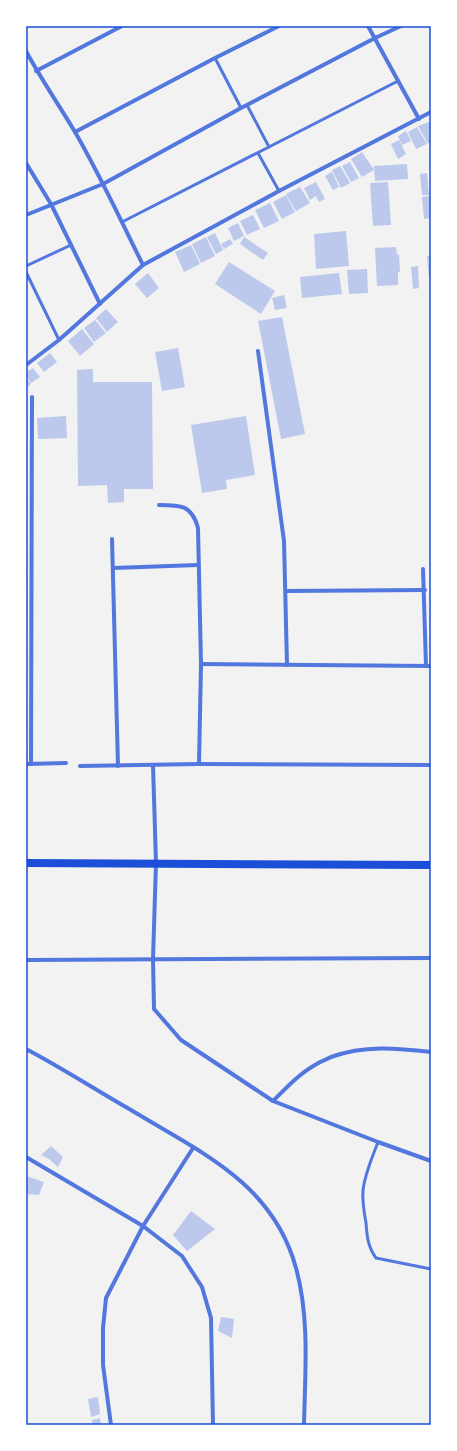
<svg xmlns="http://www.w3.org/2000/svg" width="457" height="1451" font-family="'PT Serif',serif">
<rect width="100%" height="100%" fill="#f2f2f2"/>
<g fill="#bdc9ec">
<polygon points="429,122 431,126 431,142 428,144 418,126"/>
<polygon points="417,127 427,144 416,149 408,132"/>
<polygon points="406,131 411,141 402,145 398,136"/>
<polygon points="399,140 406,154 398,159 391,144"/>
<polygon points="362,152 374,170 362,177 351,159"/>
<polygon points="350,162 359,178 351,182 342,166"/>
<polygon points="407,164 408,179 375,181 374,166"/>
<polygon points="340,166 350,183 341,188 332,170"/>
<polygon points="332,172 339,187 333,190 325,176"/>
<polygon points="427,173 429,195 422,195 420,174"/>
<polygon points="316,182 325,199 319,202 316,196 310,200 304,188"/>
<polygon points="388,182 391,225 373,226 370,183"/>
<polygon points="300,187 310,203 296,211 286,194"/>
<polygon points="286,195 295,212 282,219 273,202"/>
<polygon points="429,196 431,218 424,219 422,197"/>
<polygon points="270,203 279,221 264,228 255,210"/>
<polygon points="253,215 260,229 247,235 240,221"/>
<polygon points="238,223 244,236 234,241 228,228"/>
<polygon points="346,231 349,266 316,269 314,234"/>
<polygon points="215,233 223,250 216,254 207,237"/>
<polygon points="206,237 215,256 201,263 192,244"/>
<polygon points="244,237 268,253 263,260 240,244"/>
<polygon points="230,239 233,244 224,249 221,244"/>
<polygon points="191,245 200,264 184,272 175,252"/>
<polygon points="396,247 397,255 399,254 400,272 398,272 398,285 377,286 375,248"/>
<polygon points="427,256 431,256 431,277 429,278"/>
<polygon points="229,262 275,291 261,314 215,284"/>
<polygon points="418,266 419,288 413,289 411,267"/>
<polygon points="367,269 368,293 349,294 347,270"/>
<polygon points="148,273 159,288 147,298 135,284"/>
<polygon points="339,273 342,294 302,298 300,277"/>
<polygon points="284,295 287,308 275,310 272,298"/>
<polygon points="106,309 118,322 107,332 96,318"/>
<polygon points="282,317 305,434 281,439 258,321"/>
<polygon points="95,320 106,333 94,342 84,328"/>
<polygon points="82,329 94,344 80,356 68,341"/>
<polygon points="178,348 185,387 162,391 155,352"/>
<polygon points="50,353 57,362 44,372 37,363"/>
<polygon points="33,368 40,377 31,383 26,375 26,372"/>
<polygon points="93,369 93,382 152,382 153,489 124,489 124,502 108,503 107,485 78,486 77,370"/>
<polygon points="26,377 31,384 26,388"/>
<polygon points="66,416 67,438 38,439 37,418"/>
<polygon points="246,416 255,475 226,480 227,489 202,493 191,425"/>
<polygon points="51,1146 63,1157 58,1167 49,1159 41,1155"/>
<polygon points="26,1176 44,1182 39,1195 26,1194"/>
<polygon points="191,1211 215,1229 187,1251 173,1235"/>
<polygon points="221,1317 234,1319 232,1338 218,1331"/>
<polygon points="98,1397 100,1414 91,1417 88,1399"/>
<polygon points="100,1418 101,1425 92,1425 92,1420"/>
</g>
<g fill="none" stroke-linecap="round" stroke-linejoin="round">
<g stroke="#5277de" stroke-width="3">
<polyline points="215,58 241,108"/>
<polyline points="247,105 269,147"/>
<polyline points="258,153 279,191"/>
<polyline points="122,222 398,81"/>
<polyline points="26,266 71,245"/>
<polyline points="26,272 59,340"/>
<path d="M378 1142C372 1158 365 1173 363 1190 362 1201 364 1212 366 1223 367 1237 368 1247 376 1258L431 1269"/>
</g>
<g stroke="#5277de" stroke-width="4">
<polyline points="368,26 419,119"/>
<path d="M26 51C41 79 59 105 75 132 100 175 121 221 143 265"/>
<polyline points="36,71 122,26"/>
<polyline points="75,132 215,58 279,26"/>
<polyline points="26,163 51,204 100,304"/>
<polyline points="26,215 103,184 241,108 375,38 401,26"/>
<polyline points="258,351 284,541 287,665"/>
<polyline points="26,365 59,340 143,265 279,191 431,112"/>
<path d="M159 505C181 505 192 505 198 528L201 664 199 764"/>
<polyline points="112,539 118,766"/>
<polyline points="113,568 198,565"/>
<polyline points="423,569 426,666"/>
<polyline points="286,591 425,590"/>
<polyline points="201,664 431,666"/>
<polyline points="26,764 66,763"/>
<polyline points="31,764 32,397"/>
<polyline points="153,765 156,863 153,959 154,1009 181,1040 273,1101 378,1142 431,1161"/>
<polyline points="80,766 199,764 431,765"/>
<polyline points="26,960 431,958"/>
<path d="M26 1049C62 1068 96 1090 131 1110 200 1152 273 1183 296 1268 310 1319 305 1373 304 1425"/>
<path d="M273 1101C286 1088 299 1074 315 1065 320 1061 326 1060 331 1057 364 1045 397 1048 431 1052"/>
<polyline points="26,1157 143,1226 182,1256 202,1287 211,1318 213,1425"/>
<polyline points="111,1425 103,1365 103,1328 106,1298 143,1226 193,1148"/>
</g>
<polyline stroke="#1d4ed8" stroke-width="8" points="26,863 431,865"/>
</g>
<rect width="457" height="1451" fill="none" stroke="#ffffff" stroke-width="54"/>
<rect x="27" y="27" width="403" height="1397" fill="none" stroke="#1d4ed8" stroke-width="1.5"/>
</svg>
